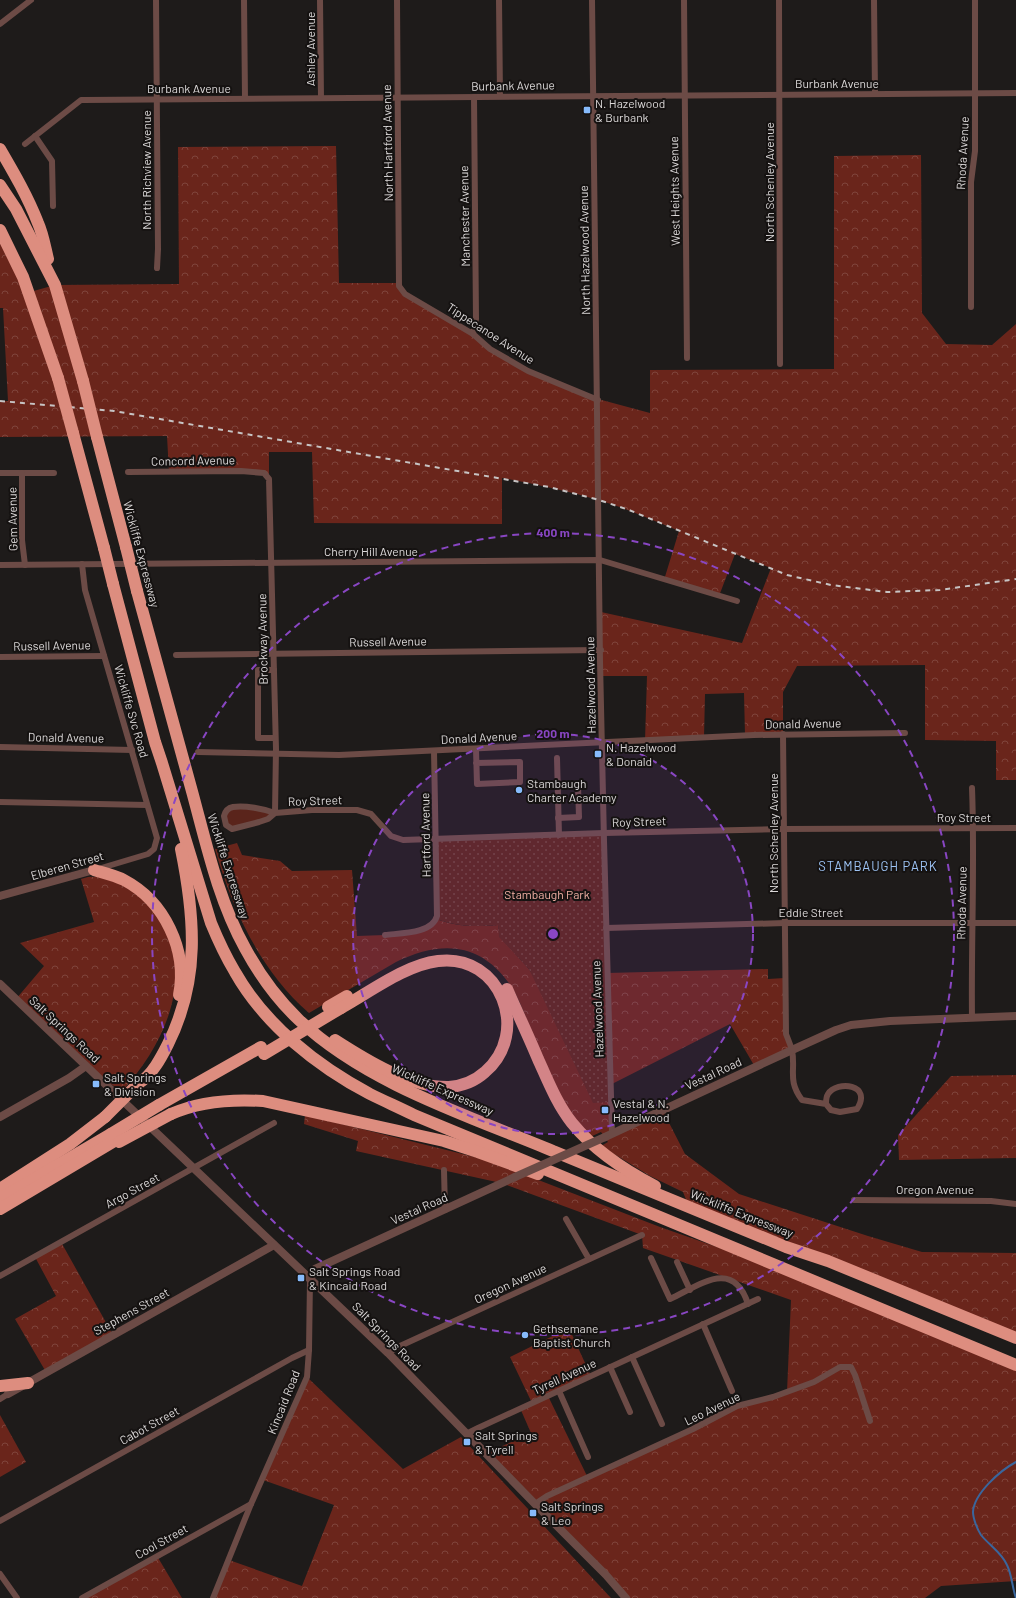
<svg xmlns="http://www.w3.org/2000/svg" width="1016" height="1598" font-family="Barlow,sans-serif">
<defs>
<pattern id="forest-crowns" width="20" height="18" patternUnits="userSpaceOnUse"><rect width="20" height="18" fill="#6a251b"/><path d="M2 6a3 3 0 1 1 6 0M12 15a3 3 0 1 1 6 0" fill="none" stroke="#7f443b"/></pattern>
<pattern id="park-dots" width="8" height="8" patternUnits="userSpaceOnUse"><rect width="8" height="8" fill="#5a241b"/><path d="M2 2h.1M6 6h.1" fill="none" stroke="#71433b" stroke-width="1.8" stroke-linecap="round"/></pattern>
</defs>
<rect width="100%" height="100%" fill="#1e1b1a"/>
<polygon fill="#5a241b" points="233,807 275,813 268,819 229,828 225,813"/>
<g fill="url(#forest-crowns)">
<path d="M336 146 339 283H399L401 290 513 363 598 399 650 413V370L834 369V156L921 155 922 313 946 344 992 345 1016 324V780H996V741L925 740V665L797 666 783 692V734L745 735 744 693 705 694 704 737 645 741 647 676H601V612L742 643 771 568 735 554 719 596 664 580 679 531C652 520 626 508 598 500 567 491 535 484 502 478V524L314 523 312 452H269V479L266 474 169 472 167 436 0 437V401H8L3 308H0V239L30 292 55 285 179 284 178 147Z"/>
<path d="M237 843 242 855 280 861 292 871 352 870 357 936 385 935 421 930 436 919C457 927 476 927 498 925L500 937 529 969 611 1102 612 1133 662 1109 685 1154 739 1194 868 1236 922 1252 1016 1253V1338L689 1207 683 1192 650 1176 601 1146 608 1142 601 1132 590 1137C585 1132 580 1127 576 1121 558 1098 546 1063 534 1036 526 1020 521 1001 511 986 481 942 441 940 396 962L309 1013C260 970 233 911 215 849Z"/>
<path d="M88 877C102 876 120 881 132 889 136 891 139 896 143 899 203 957 171 1038 122 1091L101 1078 16 999 44 966 20 943 94 922 81 879Z"/>
<polygon points="768,969 768,979 785,978 786,1034 792,1050 755,1067 730,1024 610,1085 607,973"/>
<polygon points="1016,1075 1016,1158 899,1160 898,1135 951,1076"/>
<polygon points="305,1115 487,1160 660,1227 808,1279 1016,1365 1016,1581 941,1586 925,1598 626,1598 485,1454 531,1433 520,1408 532,1403 510,1357 569,1328 591,1376 548,1396 588,1478 731,1409 787,1392 791,1300 643,1248 642,1235 501,1183 356,1151 358,1141 304,1124"/>
<polygon points="61,1242 113,1335 46,1372 15,1319 56,1296 35,1257"/>
<polygon points="307,1377 403,1469 461,1437 611,1598 213,1598 229,1560 302,1586 334,1505 263,1480"/>
<polygon points="0,1415 26,1462 0,1477"/>
<polygon points="157,1556 182,1598 82,1598"/>
</g>
<path fill="url(#park-dots)" d="M604 833 611 1102 593 1103 529 969 499 937 498 925C476 927 458 927 436 919V839Z"/>
<g fill="none" stroke-linecap="round" stroke-linejoin="round">
<path stroke="#3a669d" stroke-width="2" d="M1016 1462C1001 1470 974 1493 973 1512 973 1518 977 1529 981 1535 989 1545 1002 1553 1007 1565 1012 1575 1012 1587 1016 1598"/>
<g stroke="#6c4b46" stroke-width="6">
<polyline points="156,0 158,249 157,268"/>
<polyline points="244,0 245,98"/>
<polyline points="320,0 321,98"/>
<polyline points="397,0 399,286 405,294 473,334 490,349 528,371 598,400"/>
<polyline points="499,0 500,96"/>
<polyline points="592,0 600,661 604,841 612,1133"/>
<polyline points="684,0 687,358"/>
<polyline points="779,0 780,364"/>
<polyline points="874,0 875,93"/>
<polyline points="0,24 31,0"/>
<polyline points="35,136 52,161 53,206"/>
<polyline points="25,144 81,100 83,100 1016,93"/>
<polyline points="971,307 971,182 975,151 975,0"/>
<polyline points="473,334 476,319 474,97"/>
<path d="M128 472 241 471 264 473 269 479 276 749 275 813C264 809 245 805 233 807 228 808 225 812 224 816L226 825 232 829 259 822 268 819 275 813 312 810H357L371 814 391 836 403 840 604 833 784 829 1016 828"/>
<polyline points="0,473 54,473"/>
<polyline points="22,473 22,540 25,565"/>
<polyline points="82,564 85,590 157,838 154,849 148,854 98,869"/>
<polyline points="0,565 600,560 737,601"/>
<polyline points="176,655 601,650"/>
<polyline points="0,657 104,656"/>
<polyline points="274,670 258,670 258,738 275,738"/>
<path d="M783 734 786 1034C788 1039 790 1044 792 1050 796 1070 787 1080 802 1100L826 1104 831 1110 840 1112 857 1109C873 1084 837 1080 828 1094 826 1097 826 1101 826 1104"/>
<polyline points="0,747 132,750"/>
<polyline points="476,749 477,784 520,782 520,762 476,763"/>
<polyline points="198,752 339,755 754,735 905,733"/>
<polyline points="557,758 559,835"/>
<path d="M972 788C975 864 971 941 972 1018"/>
<polyline points="0,802 147,805"/>
<polyline points="558,818 579,817 578,786"/>
<polyline points="606,928 785,923 1016,923"/>
<path d="M385 935C400 933 432 934 437 916L434 751"/>
<polyline points="444,1170 445,1210"/>
<polyline points="854,1200 991,1201 1016,1204"/>
<polyline points="566,1219 589,1259"/>
<path d="M651 1258 670 1299C700 1285 733 1258 748 1304"/>
<polyline points="677,1262 690,1290"/>
<polyline points="0,1276 274,1123"/>
<polyline points="703,1324 732,1391"/>
<polyline points="388,1353 400,1346 642,1235"/>
<polyline points="632,1357 662,1424"/>
<polyline points="610,1367 630,1412"/>
<polyline points="559,1391 588,1457"/>
<polyline points="0,1399 8,1394"/>
<polyline points="466,1434 478,1428 758,1299"/>
<polyline points="535,1504 547,1496 693,1429 737,1406 773,1397 814,1382 840,1367 851,1367 855,1375 870,1421"/>
<polyline points="0,1521 292,1358 309,1350"/>
<polyline points="0,1574 17,1598"/>
<polyline points="82,1598 251,1504"/>
<polyline points="213,1598 251,1504 307,1377 309,1350 310,1279"/>
</g>
<g stroke="#6c4b46" stroke-width="8">
<polyline points="0,896 94,870"/>
<polyline points="0,984 388,1353 535,1504 606,1575 626,1598"/>
<polyline points="0,1117 69,1078 86,1066"/>
<polyline points="605,1137 792,1050 836,1030 851,1025 890,1021 1016,1016"/>
<polyline points="310,1279 315,1269 515,1177"/>
<polyline points="8,1394 274,1245"/>
</g>
<g stroke="#dd8d7f" stroke-width="12">
<path d="M0 149C14 173 28 197 38 223 43 234 45 247 48 259"/>
<polyline points="0,185 16,209 55,285 83,381"/>
<polyline points="0,230 23,277 58,378"/>
<polyline points="73,433 104,548"/>
<polyline points="97,437 126,547"/>
<path d="M113 584 155 742 162 763 211 923C218 940 226 957 235 972 265 1025 317 1066 370 1094 384 1101 400 1108 414 1115L1016 1365"/>
<path d="M137 591C156 659 174 727 193 795 207 847 219 901 245 948 259 974 277 999 299 1020 367 1084 469 1116 553 1151 631 1183 709 1215 786 1247L828 1261 1016 1338"/>
<path d="M94 870C104 873 114 875 124 880 164 901 188 950 179 995"/>
<path d="M507 989C517 1012 528 1035 538 1059 548 1081 557 1104 572 1123 594 1150 624 1170 655 1186"/>
<polyline points="328,1007 347,996"/>
<path d="M335 1040C366 1060 411 1088 449 1087 462 1086 475 1081 485 1072 531 1033 501 953 438 961 405 965 370 992 341 1008"/>
<path d="M139 1083C152 1075 161 1058 168 1044 200 980 195 918 181 849"/>
<polyline points="159,1105 261,1047"/>
<path d="M171 1114C200 1101 231 1099 263 1101L444 1141 478 1152 538 1174"/>
<polyline points="0,1189 70,1144 105,1117"/>
<polyline points="0,1199 111,1134"/>
<polyline points="0,1209 116,1140"/>
<polyline points="0,1386 28,1383"/>
</g>
<polyline stroke="#c7c4c4" stroke-width="2" stroke-dasharray="5 5" stroke-linecap="butt" points="0,401 114,411 549,487 599,500 629,510 787,575 831,585 887,592 940,590 1016,579"/>
<polyline stroke="#6c4b46" stroke-width="8" points="515,1177 605,1137"/>
<g stroke="#dd8d7f" stroke-width="12">
<polyline points="58,378 73,433"/>
<polyline points="83,381 97,437"/>
<polyline points="126,547 137,591"/>
<polyline points="104,548 113,584"/>
<polyline points="264,1054 341,1008"/>
<polyline points="105,1117 139,1083"/>
<polyline points="111,1134 159,1105"/>
<polyline points="119,1142 171,1114"/>
</g>
</g>
<circle cx="553" cy="934" r="200" fill="#8946c3" fill-opacity=".12"/>
<g fill="none" stroke="#8946c3" stroke-width="2" stroke-dasharray="7 5">
<circle cx="553" cy="934" r="200"/>
<circle cx="553" cy="934" r="401"/>
</g>
<g fill="#87bbfc" stroke="#151211" stroke-width="1.5">
<rect x="583" y="106" width="8" height="8" rx="2"/>
<rect x="594" y="750" width="8" height="8" rx="2"/>
<circle cx="519" cy="790" r="4"/>
<rect x="92" y="1080" width="8" height="8" rx="2"/>
<rect x="601" y="1106" width="8" height="8" rx="2"/>
<rect x="297" y="1274" width="8" height="8" rx="2"/>
<circle cx="525" cy="1335" r="4"/>
<rect x="463" y="1438" width="8" height="8" rx="2"/>
<rect x="529" y="1509" width="8" height="8" rx="2"/>
</g>
<g text-anchor="middle" dominant-baseline="central" stroke-width="4" stroke-linejoin="round" paint-order="stroke">
<g font-size="12" fill="#dbd8d8" stroke="#151211">
<text transform="translate(310 49) rotate(-90)">Ashley Avenue</text>
<text x="837" y="83">Burbank Avenue</text>
<text transform="translate(513 85) rotate(-1)">Burbank Avenue</text>
<text x="189" y="88">Burbank Avenue</text>
<text transform="translate(387 143) rotate(-91)">North Hartford Avenue</text>
<text transform="translate(962 153) rotate(-87)">Rhoda Avenue</text>
<text transform="translate(146 170) rotate(-90)">North Richview Avenue</text>
<text transform="translate(769 182) rotate(-90)">North Schenley Avenue</text>
<text transform="translate(674 191) rotate(-91)">West Heights Avenue</text>
<text transform="translate(464 216) rotate(-91)">Manchester Avenue</text>
<text transform="translate(584 250) rotate(-91)">North Hazelwood Avenue</text>
<text transform="translate(491 333) rotate(33)">Tippecanoe Avenue</text>
<text transform="translate(193 460) rotate(-1)">Concord Avenue</text>
<text transform="translate(12 519) rotate(-91)">Gem Avenue</text>
<text x="371" y="551">Cherry Hill Avenue</text>
<text transform="translate(142 554) rotate(75)">Wickliffe Expressway</text>
<text transform="translate(262 639) rotate(-91)">Brockway Avenue</text>
<text transform="translate(388 641) rotate(-1)">Russell Avenue</text>
<text transform="translate(52 645) rotate(-1)">Russell Avenue</text>
<text transform="translate(590 685) rotate(-91)">Hazelwood Avenue</text>
<text transform="translate(132 711) rotate(74)">Wickliffe Svc Road</text>
<text transform="translate(803 723) rotate(-1)">Donald Avenue</text>
<text transform="translate(66 737) rotate(1)">Donald Avenue</text>
<text transform="translate(479 737) rotate(-3)">Donald Avenue</text>
<text transform="translate(315 800) rotate(-2)">Roy Street</text>
<text x="964" y="817">Roy Street</text>
<text transform="translate(639 821) rotate(-2)">Roy Street</text>
<text transform="translate(773 833) rotate(-90)">North Schenley Avenue</text>
<text transform="translate(425 835) rotate(-91)">Hartford Avenue</text>
<text transform="translate(67 865) rotate(-16)">Elberen Street</text>
<text transform="translate(229 866) rotate(72)">Wickliffe Expressway</text>
<text transform="translate(961 903) rotate(-89)">Rhoda Avenue</text>
<text x="811" y="912">Eddie Street</text>
<text transform="translate(597 1009) rotate(-92)">Hazelwood Avenue</text>
<text transform="translate(65 1029) rotate(43)">Salt Springs Road</text>
<text transform="translate(713 1073) rotate(-25)">Vestal Road</text>
<text transform="translate(443 1089) rotate(24)">Wickliffe Expressway</text>
<text x="935" y="1189">Oregon Avenue</text>
<text transform="translate(132 1190) rotate(-29)">Argo Street</text>
<text transform="translate(419 1208) rotate(-24)">Vestal Road</text>
<text transform="translate(742 1213) rotate(22)">Wickliffe Expressway</text>
<text transform="translate(510 1283) rotate(-25)">Oregon Avenue</text>
<text transform="translate(131 1311) rotate(-29)">Stephens Street</text>
<text transform="translate(387 1336) rotate(45)">Salt Springs Road</text>
<text transform="translate(564 1376) rotate(-25)">Tyrell Avenue</text>
<text transform="translate(283 1402) rotate(-68)">Kincaid Road</text>
<text transform="translate(712 1408) rotate(-26)">Leo Avenue</text>
<text transform="translate(149 1425) rotate(-29)">Cabot Street</text>
<text transform="translate(161 1541) rotate(-29)">Cool Street</text>
</g>
<g font-size="12" fill="#dbd8d8" stroke="#151211" text-anchor="start">
<text x="595" y="103">N. Hazelwood<tspan x="595" dy="14">&amp; Burbank</tspan></text>
<text x="606" y="747">N. Hazelwood<tspan x="606" dy="14">&amp; Donald</tspan></text>
<text x="527" y="783">Stambaugh<tspan x="527" dy="14">Charter Academy</tspan></text>
<text x="104" y="1077">Salt Springs<tspan x="104" dy="14">&amp; Division</tspan></text>
<text x="613" y="1103">Vestal &amp; N.<tspan x="613" dy="14">Hazelwood</tspan></text>
<text x="309" y="1271">Salt Springs Road<tspan x="309" dy="14">&amp; Kincaid Road</tspan></text>
<text x="533" y="1328">Gethsemane<tspan x="533" dy="14">Baptist Church</tspan></text>
<text x="475" y="1435">Salt Springs<tspan x="475" dy="14">&amp; Tyrell</tspan></text>
<text x="541" y="1506">Salt Springs<tspan x="541" dy="14">&amp; Leo</tspan></text>
</g>
<g font-size="12" fill="#f3b1a5" stroke="#151211">
<text x="547" y="894">Stambaugh Park</text>
</g>
<g font-size="13" letter-spacing="1" fill="#9dc3f4" stroke="#151211">
<text x="878" y="866">STAMBAUGH PARK</text>
</g>
</g>
<circle cx="553" cy="934" r="6" fill="#8946c3" stroke="#151211" stroke-width="2"/>
<g font-size="12" text-anchor="middle" font-weight="bold" fill="#8946c3" stroke="#151211" stroke-width="4" stroke-linejoin="round" paint-order="stroke">
<text x="553" y="537">400 m</text>
<text x="553" y="738">200 m</text>
</g>
</svg>
